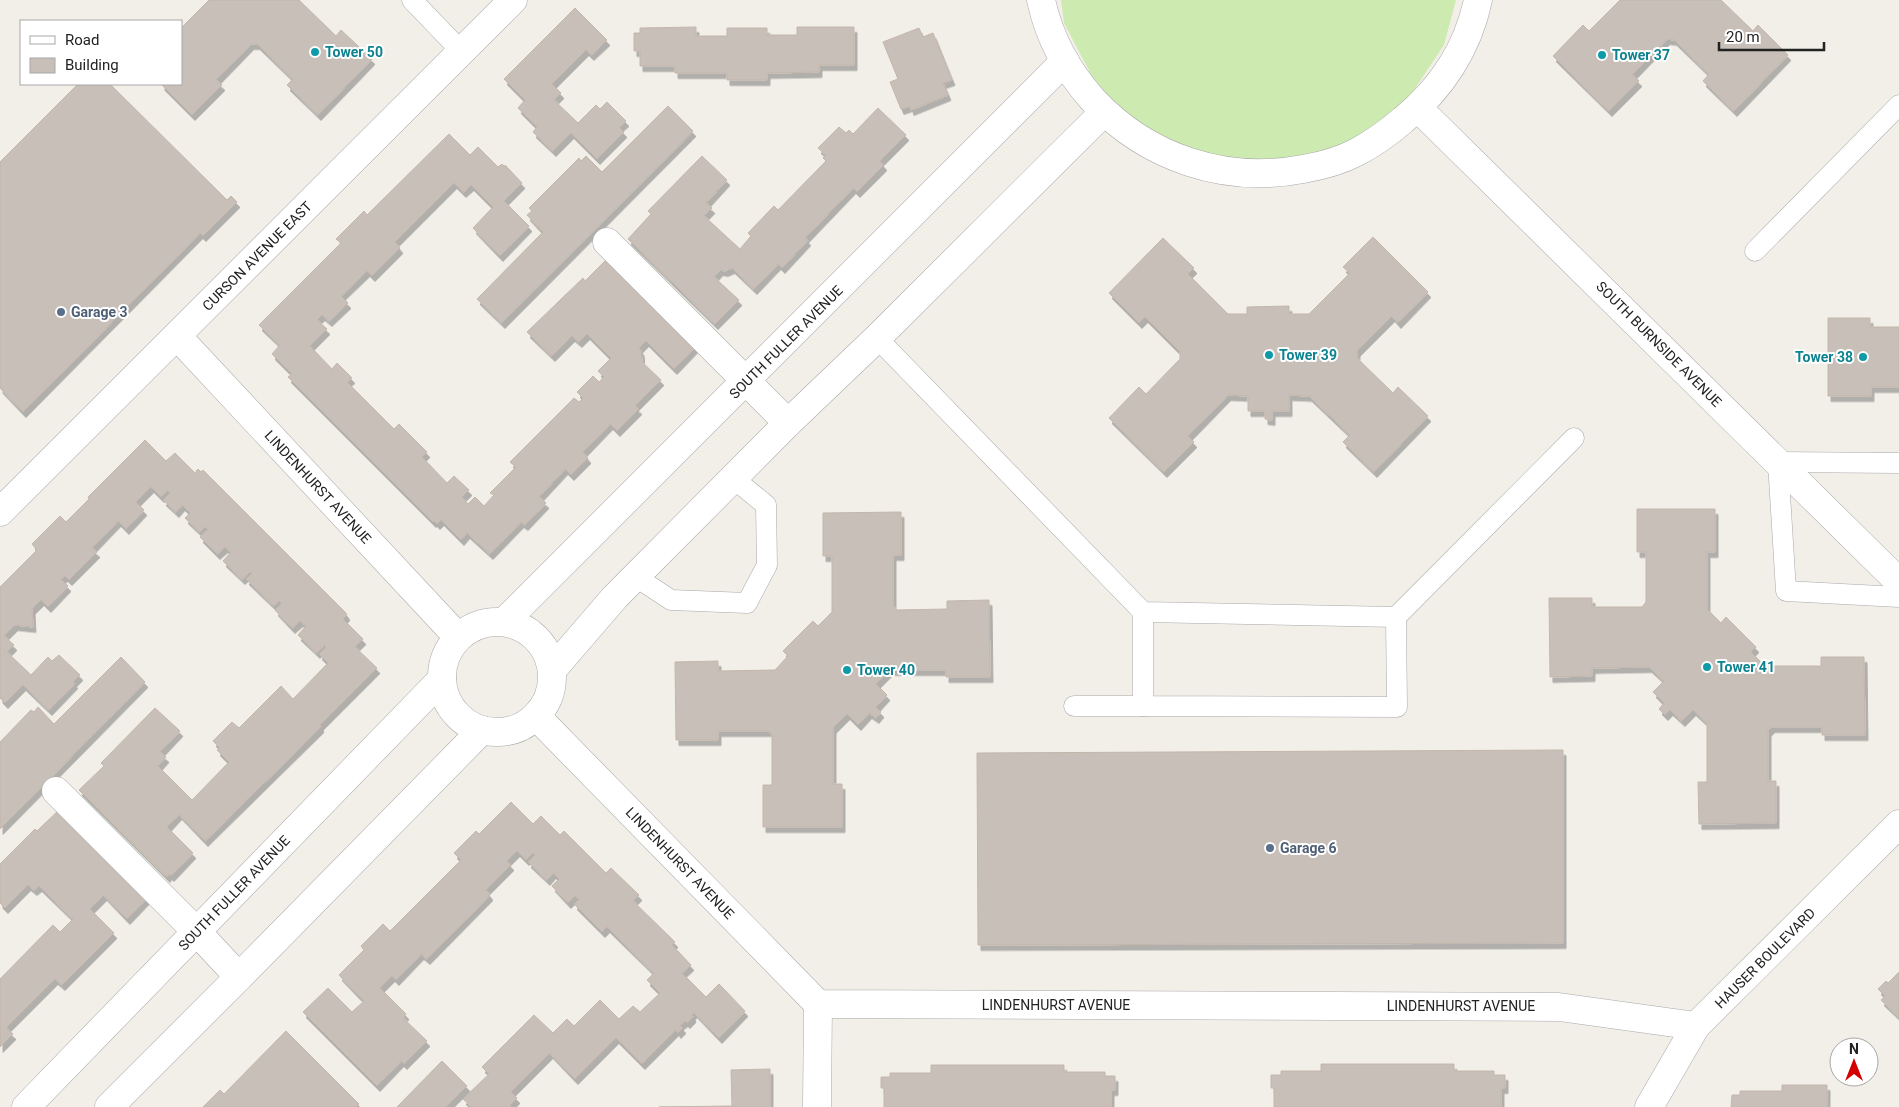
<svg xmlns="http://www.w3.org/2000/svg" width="1899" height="1107" font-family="Roboto,sans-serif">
<defs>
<filter id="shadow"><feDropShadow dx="3" dy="5.5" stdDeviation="0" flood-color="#0004"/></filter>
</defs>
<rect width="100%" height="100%" fill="#f2efe9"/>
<polygon fill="#cdebb0" points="1061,0 1456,0 1444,45 1408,99 1352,141 1285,162 1214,160 1149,133 1097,86 1064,23"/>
<g fill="#c7bfb8" stroke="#c4b6ab" filter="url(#shadow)">
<polygon points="209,0 299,0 336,36 341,30 372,59 318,115 287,85 293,79 257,44 251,44 216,80 222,85 192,115 161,84 181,84 181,28"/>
<polygon points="1620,0 1721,0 1753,31 1758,25 1788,55 1734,111 1703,81 1709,74 1674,40 1667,39 1632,75 1639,81 1609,111 1553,56 1583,25 1589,31"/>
<polygon points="575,8 607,40 591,55 586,50 552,84 561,93 554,100 578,123 596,105 600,109 607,102 626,121 619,127 624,132 597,159 571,133 553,151 533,132 537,127 518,108 525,100 504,79"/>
<polygon points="696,27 696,36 727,36 727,28 767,28 767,35 797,35 797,27 854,27 854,65 819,65 819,72 767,73 767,80 727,80 727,73 675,73 675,66 640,66 640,51 634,51 634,33 640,33 640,28"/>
<polygon points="919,28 923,37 933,33 952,80 943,83 948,95 911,110 910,106 901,109 890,82 898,79 883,42"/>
<polygon points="78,84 110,84 227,200 231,196 237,202 203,236 200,233 23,412 0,388 0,162"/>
<polygon points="668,106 693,131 502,323 477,299 543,232 527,215 532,211 529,208 579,158 581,161 586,156 602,172"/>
<polygon points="878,108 906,135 880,161 884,165 857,192 853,188 805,238 808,240 782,268 778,264 754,289 732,268 725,271 720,270 714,277 739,300 715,324 628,239 651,214 648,211 702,156 727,180 706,203 712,208 704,216 740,249 751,236 748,233 774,206 778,210 826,161 823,158 826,155 818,148 839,127 846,133 849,130 853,134"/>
<polygon points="449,134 470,155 478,147 498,167 502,164 505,167 505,165 522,183 504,201 529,226 500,256 473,228 493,207 471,185 463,192 454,183 395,242 400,248 372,276 367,271 341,296 348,303 329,321 322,315 317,320 327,329 310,346 332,369 337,363 352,378 347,382 394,429 399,424 427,452 422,457 447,483 454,476 469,490 462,497 468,504 475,497 484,506 494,495 490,493 516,467 510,462 574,398 579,402 583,398 577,392 593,376 599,382 604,377 598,371 611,358 587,334 579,342 572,336 552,356 527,332 583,278 585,281 610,256 698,344 674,369 646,341 639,348 641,350 642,362 661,380 635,406 639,409 617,431 610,424 583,452 588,458 571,475 565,469 539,497 546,503 525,525 521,522 490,554 467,533 461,540 441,520 437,524 434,521 433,522 288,377 292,374 272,354 280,345 259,325 341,243 336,239 364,211 367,215"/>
<polygon points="1373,237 1428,292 1398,323 1392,316 1357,351 1357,358 1393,393 1398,387 1428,416 1374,472 1343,442 1350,435 1309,396 1289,395 1289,411 1272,411 1272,420 1265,419 1265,411 1248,411 1248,396 1228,395 1188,436 1194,442 1164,472 1109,418 1139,387 1146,394 1180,359 1180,352 1145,317 1139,323 1109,293 1163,238 1194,268 1188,274 1228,314 1247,314 1247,307 1289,306 1289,314 1309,314 1350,273 1343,267"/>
<polygon points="1828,318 1870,318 1870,327 1899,327 1899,387 1871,387 1871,396 1828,396"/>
<polygon points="145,440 166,461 175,453 195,473 198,469 201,472 203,470 345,612 347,615 343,619 363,639 355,647 377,668 320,725 321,727 205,841 179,814 167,827 193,853 171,876 169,874 167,877 79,790 104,766 101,763 155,708 180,731 160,752 166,757 158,766 192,800 229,762 217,750 220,748 213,741 232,722 239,728 281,686 293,699 328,663 319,654 326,647 324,645 317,653 298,635 306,626 300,621 292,628 275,610 282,603 279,601 274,606 246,579 252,573 250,572 242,579 223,561 231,552 225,547 217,554 200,537 208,530 205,527 200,532 185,518 190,513 182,505 176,512 163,500 170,493 167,490 161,497 151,487 136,502 144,510 126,529 118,521 92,548 97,552 69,580 65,576 61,579 68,586 48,607 41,600 32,609 33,627 15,625 4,636 14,645 7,652 31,675 48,657 52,661 59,655 80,675 73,682 75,683 49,710 23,685 5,703 0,698 0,587 37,550 32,544 60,516 66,522 89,499 88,497"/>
<polygon points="1637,509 1715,509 1715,552 1707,552 1707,609 1721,623 1726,617 1756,647 1751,652 1765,666 1821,666 1821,657 1864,657 1865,735 1822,735 1822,727 1772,727 1768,731 1768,781 1776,781 1776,823 1699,824 1698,782 1707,782 1707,723 1693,710 1682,721 1670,710 1665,715 1659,709 1664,703 1653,692 1664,681 1649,667 1592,668 1592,676 1550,677 1549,598 1592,598 1592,607 1642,607 1646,602 1646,552 1637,552"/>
<polygon points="901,512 901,555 893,555 893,605 897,610 947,609 947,601 989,600 990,677 946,677 946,670 890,670 876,684 887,695 876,707 881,712 876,718 869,713 858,725 847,714 833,728 833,784 842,784 842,827 763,827 763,785 772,785 772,734 768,731 718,731 718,740 676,740 675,662 718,661 718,671 775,670 788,656 783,651 813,621 818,626 832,612 832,556 823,556 823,513"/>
<polygon points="121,657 145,682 0,829 0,742 31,710 34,712 38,707 54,724"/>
<polygon points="1563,750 1563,943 978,945 977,753"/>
<polygon points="511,802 533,824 541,816 560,835 564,831 606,873 611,868 639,895 633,901 675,942 672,945 691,965 682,973 706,997 719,984 745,1011 719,1038 694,1012 692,1015 693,1017 687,1023 685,1021 680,1025 683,1028 678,1033 676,1030 642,1064 616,1038 575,1079 550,1053 511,1092 517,1098 510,1105 512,1107 472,1107 463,1099 489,1074 482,1067 534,1015 553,1033 567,1019 574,1026 600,1000 619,1019 633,1006 640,1012 660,993 647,980 654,973 607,927 602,932 574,904 579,899 575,896 568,903 552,886 559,879 553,873 547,880 528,862 535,855 533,853 526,860 517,851 507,861 511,865 486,890 490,895 427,959 421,954 396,980 392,976 380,988 406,1014 403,1018 427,1041 404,1064 401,1061 377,1086 303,1012 328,988 352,1012 364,1001 339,975 364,950 361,946 383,924 390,931 461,860 454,853 476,831 479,834"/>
<polygon points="62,807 150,895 127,919 104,895 90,909 114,933 62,985 55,979 6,1028 13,1034 0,1047 0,979 53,925 60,932 73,919 39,886 34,890 28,885 5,908 0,903 0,864 35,829 37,831"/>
<polygon points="1899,972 1899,1017 1881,1000 1885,996 1878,989 1886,981 1888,983"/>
<polygon points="286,1031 359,1104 356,1107 203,1107 220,1090 224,1094"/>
<polygon points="442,1061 467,1086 446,1107 397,1107"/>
<polygon points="1321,1064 1454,1064 1454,1071 1494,1071 1494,1075 1505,1075 1505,1088 1501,1088 1501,1107 1274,1107 1274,1088 1271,1088 1271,1075 1281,1075 1281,1071 1321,1071"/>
<polygon points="931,1065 1064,1065 1064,1072 1105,1072 1105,1076 1115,1076 1115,1090 1111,1090 1111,1107 884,1107 884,1088 881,1088 881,1077 890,1077 890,1073 931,1073"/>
<polygon points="770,1069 770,1107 659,1107 732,1106 731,1070"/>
<polygon points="1782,1085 1827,1085 1827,1107 1731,1107 1732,1095 1740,1095 1740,1091 1782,1091"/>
</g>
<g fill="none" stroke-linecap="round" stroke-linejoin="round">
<defs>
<g id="service">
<polyline points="412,0 461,51"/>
<polyline points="1755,251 1899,105"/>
<polyline points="877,338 1143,612 1396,617 1574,438"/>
<polyline points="1899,463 1778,462 1786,591 1899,597"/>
<polyline points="636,577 671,600 747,603 767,565 766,505 734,479"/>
<polyline points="1143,612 1143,706 1397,707 1396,617"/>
<polyline points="1074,706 1143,706"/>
</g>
<g id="minor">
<path d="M1041 0C1049 37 1068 72 1093 100 1147 158 1225 184 1303 169 1321 166 1340 161 1357 152 1374 143 1389 132 1403 120 1441 89 1468 48 1478 0"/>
<polyline points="1418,108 1899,582"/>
<polyline points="607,242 788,423"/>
<polyline points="177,336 458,637"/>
<polyline points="0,512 513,0"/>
<polyline points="505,621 1065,61"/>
<circle cx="497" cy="677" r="55"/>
<polyline points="553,669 615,597 788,423 877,338 1104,112"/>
<polyline points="536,716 818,1004 1559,1007 1696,1026"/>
<polyline points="56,791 197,932 239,977"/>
<polyline points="26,1107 442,679"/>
<polyline points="109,1107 239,977 482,730"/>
<polyline points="817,1107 818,1004"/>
</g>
<polyline id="tertiary" points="1649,1107 1696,1026 1899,824"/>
</defs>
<use href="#service" stroke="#a9a9a9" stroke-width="21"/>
<use href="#minor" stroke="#a9a9a9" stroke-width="29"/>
<use href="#tertiary" stroke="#a9a9a9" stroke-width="29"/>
<use href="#service" stroke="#fff" stroke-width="20"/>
<use href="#minor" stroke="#fff" stroke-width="28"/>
<use href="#tertiary" stroke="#fff" stroke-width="28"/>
</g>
<g fill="#0f9aa8" stroke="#fff" stroke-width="2">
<circle cx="315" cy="52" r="5"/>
<circle cx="1602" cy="55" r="5"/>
<circle cx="1269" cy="355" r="5"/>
<circle cx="1863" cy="357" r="5"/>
<circle cx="1707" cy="667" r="5"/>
<circle cx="847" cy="670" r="5"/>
</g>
<g fill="#5c6f8a" stroke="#fff" stroke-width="2">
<circle cx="61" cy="312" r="5"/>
<circle cx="1270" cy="848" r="5"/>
</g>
<g text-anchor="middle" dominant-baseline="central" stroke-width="4" stroke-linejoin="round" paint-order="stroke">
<g font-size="14" font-weight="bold" fill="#0d838f" stroke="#fff" text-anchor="start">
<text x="325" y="52">Tower 50</text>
<text x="1612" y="55">Tower 37</text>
<text x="1279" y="355">Tower 39</text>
<text x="1853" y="357" text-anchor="end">Tower 38</text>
<text x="1717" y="667">Tower 41</text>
<text x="857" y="670">Tower 40</text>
</g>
<g font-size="14" fill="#222" stroke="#fff">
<text transform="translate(257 256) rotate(-45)">CURSON AVENUE EAST</text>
<text transform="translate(786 342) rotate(-45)">SOUTH FULLER AVENUE</text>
<text transform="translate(1659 344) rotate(45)">SOUTH BURNSIDE AVENUE</text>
<text transform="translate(318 487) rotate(47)">LINDENHURST AVENUE</text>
<text transform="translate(680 863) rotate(46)">LINDENHURST AVENUE</text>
<text transform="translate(234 893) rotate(-46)">SOUTH FULLER AVENUE</text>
<text transform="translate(1765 958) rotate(-45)">HAUSER BOULEVARD</text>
<text x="1056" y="1005">LINDENHURST AVENUE</text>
<text x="1461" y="1006">LINDENHURST AVENUE</text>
</g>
<g font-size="14" font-weight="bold" fill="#4e5e75" stroke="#fff" text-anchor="start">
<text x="71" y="312">Garage 3</text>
<text x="1280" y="848">Garage 6</text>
</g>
</g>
<rect x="20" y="20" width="162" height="65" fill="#ffffff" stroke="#a7a7a7"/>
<rect x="30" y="36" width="25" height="8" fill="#ffffff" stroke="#a7a7a7"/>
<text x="65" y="45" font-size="15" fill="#222222">Road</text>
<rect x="30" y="58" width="25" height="15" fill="#c7bfb8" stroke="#a7a7a7"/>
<text x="65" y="70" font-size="15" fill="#222222">Building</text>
<g transform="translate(1854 1062)"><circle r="24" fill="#ffffff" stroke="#a7a7a7"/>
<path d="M0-4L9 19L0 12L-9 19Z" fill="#d40000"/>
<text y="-8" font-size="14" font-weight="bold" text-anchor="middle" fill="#222222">N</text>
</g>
<path d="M1719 42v8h105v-8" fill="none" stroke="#222222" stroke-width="2.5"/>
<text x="1726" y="42" font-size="15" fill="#222222" stroke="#ffffff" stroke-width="4" paint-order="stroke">20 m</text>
</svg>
